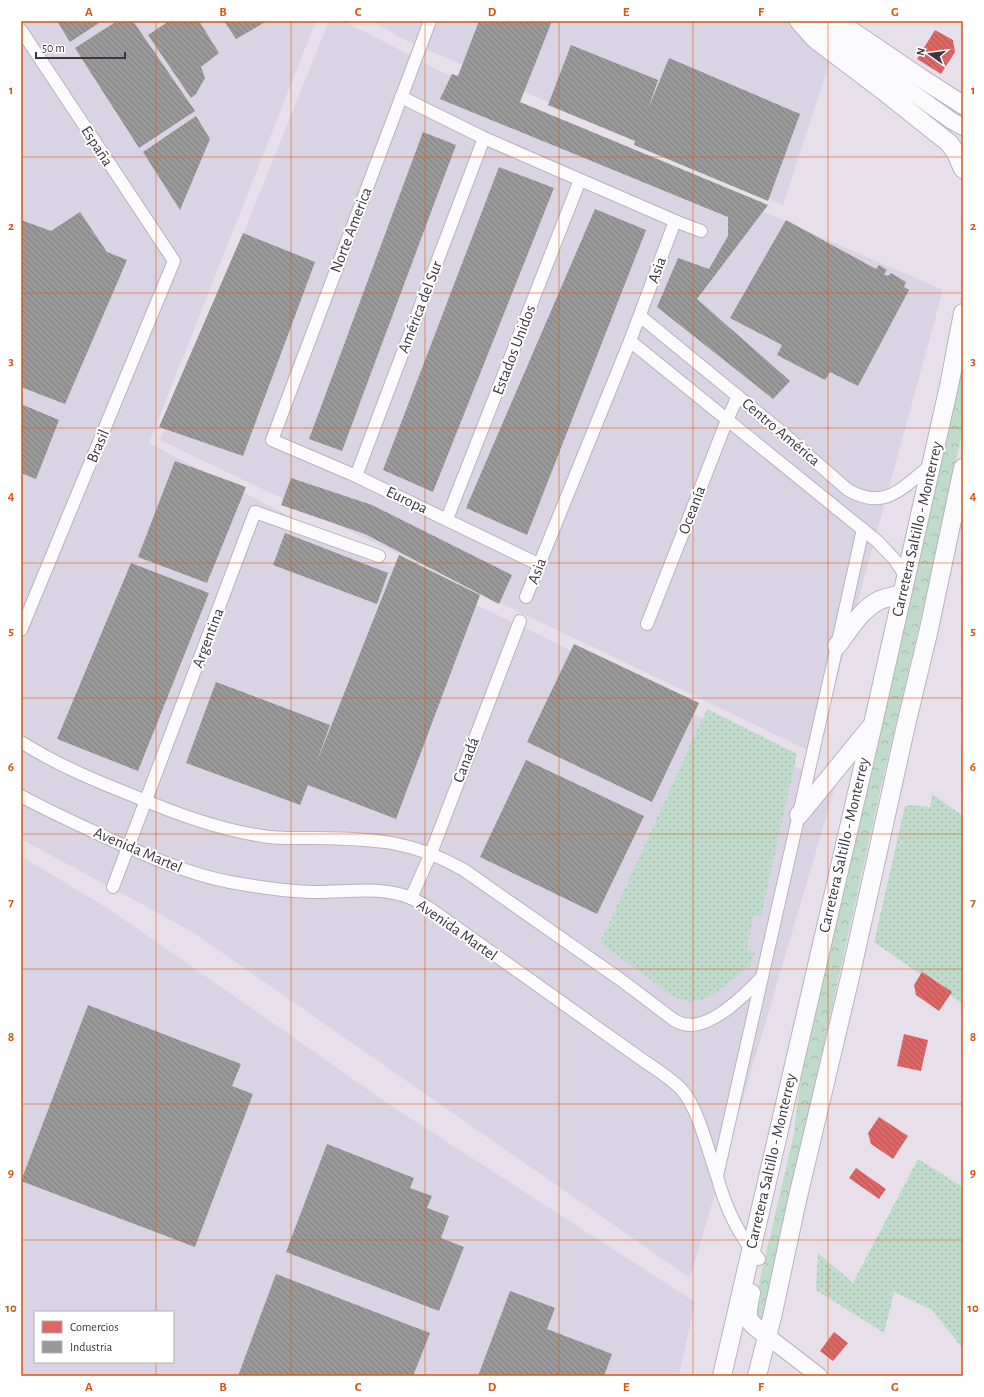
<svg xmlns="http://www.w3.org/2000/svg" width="984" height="1397" font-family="'Alegreya Sans',sans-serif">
<defs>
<pattern id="grass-dots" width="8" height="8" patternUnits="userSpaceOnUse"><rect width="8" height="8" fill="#c0dacb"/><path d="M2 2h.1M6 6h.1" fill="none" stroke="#a6bcaf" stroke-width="1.8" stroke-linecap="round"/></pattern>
<pattern id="forest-crowns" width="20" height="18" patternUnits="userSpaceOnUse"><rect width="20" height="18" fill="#c0dacb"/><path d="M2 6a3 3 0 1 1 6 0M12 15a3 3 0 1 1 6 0" fill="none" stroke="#a6bcaf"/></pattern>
<pattern id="shops-back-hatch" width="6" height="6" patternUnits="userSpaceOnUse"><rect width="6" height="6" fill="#e06666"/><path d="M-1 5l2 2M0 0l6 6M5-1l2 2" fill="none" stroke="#b75555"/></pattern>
<pattern id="industry-back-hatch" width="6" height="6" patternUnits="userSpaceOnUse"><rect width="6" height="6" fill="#999"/><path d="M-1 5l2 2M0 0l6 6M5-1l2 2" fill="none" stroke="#7e7e7e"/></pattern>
</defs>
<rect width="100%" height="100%" fill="#e7e0eb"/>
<g fill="#d9d3e3" fill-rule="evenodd">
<polygon points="21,21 316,21 149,443 304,524 544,637 835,787 690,1278 191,931 21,839"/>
<polygon points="329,21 344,21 438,70 943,290 816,754 160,440"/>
<polygon points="373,21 843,21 783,205 401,38"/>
<path d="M21 856 112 911 396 1109 695 1302 679 1376H21ZM35 1312H173V1362H35Z"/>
</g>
<g fill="url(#grass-dots)">
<polygon points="707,709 797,754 761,916 753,915 747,949 755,953 750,966 710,997 691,1002 676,998 600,943"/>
<polygon points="932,794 963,816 963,1004 874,942 905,806 913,805 930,807"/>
<polygon points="918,1159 963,1187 963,1349 932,1310 894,1292 884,1333 816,1290 818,1253 853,1283"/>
</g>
<polygon fill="url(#forest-crowns)" points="963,356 963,429 922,614 882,782 762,1323 753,1309 793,1138 803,1063 868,789"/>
<g fill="url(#shops-back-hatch)">
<polygon points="935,30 953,40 955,52 941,74 917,59"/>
<polygon points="922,972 952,992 939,1011 916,995 914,985"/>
<polygon points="904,1034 928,1040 921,1071 897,1066"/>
<polygon points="879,1117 908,1136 893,1159 871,1144 868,1133"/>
<polygon points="856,1168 886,1189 879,1199 849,1178"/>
<polygon points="834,1332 848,1343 833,1361 820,1351"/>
</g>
<g fill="url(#industry-back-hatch)">
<polygon points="57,21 102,21 70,42"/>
<polygon points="117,21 133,21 195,111 139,148 75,48"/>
<polygon points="169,21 199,21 219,53 201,67 205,78 196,94 191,98 148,35"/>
<polygon points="224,21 267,21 236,39"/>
<polygon points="479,21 552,21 520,102 768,205 697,299 790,381 773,399 657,307 678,258 709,269 728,236 728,217 440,99 452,74 458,76"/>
<polygon points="571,45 658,80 648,109 669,58 800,114 768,201 634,145 635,141 548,105"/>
<polygon points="196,116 210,139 180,210 143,152"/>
<polygon points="423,132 456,145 342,451 309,439"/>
<polygon points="499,167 554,188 433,492 383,470"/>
<polygon points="595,209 646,230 527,535 466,508"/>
<polygon points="80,212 107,252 127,260 65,404 21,387 21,220 51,231"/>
<polygon points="786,220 876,269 879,265 887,270 884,274 888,276 891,273 906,282 904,287 909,290 858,386 830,372 825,380 777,355 782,345 730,318"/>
<polygon points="243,233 315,262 243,456 159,427"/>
<polygon points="21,404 59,420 36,479 21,473"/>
<polygon points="175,461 246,487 207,583 138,557"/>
<polygon points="291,478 372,505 512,575 499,604 365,534 281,505"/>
<polygon points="285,533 388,573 377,604 273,565"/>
<polygon points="399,555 480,595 396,819 308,785 300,805 186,763 216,682 330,725 316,764"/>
<polygon points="131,563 209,593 138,771 57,739"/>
<polygon points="574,644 699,703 652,802 527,742"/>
<polygon points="526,760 644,816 597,914 480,857"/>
<polygon points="88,1005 241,1064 232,1086 253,1094 195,1247 21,1181"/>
<polygon points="327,1144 414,1178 410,1188 432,1196 427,1208 449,1216 441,1238 464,1247 439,1311 286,1252"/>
<polygon points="276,1274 430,1333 413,1376 238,1376"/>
<polygon points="510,1291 555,1308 547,1329 612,1354 604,1376 478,1376"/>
</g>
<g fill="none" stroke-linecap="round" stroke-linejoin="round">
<defs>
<g id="street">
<polyline points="430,21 272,440 356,476 540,565"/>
<polyline points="21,30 174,261 21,630"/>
<polyline points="401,97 484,138 675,221 701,231"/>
<path d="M640 316 785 435 848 490C885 511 902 488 930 466"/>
<polyline points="630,341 877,541 895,560 906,577"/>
<polyline points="356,476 484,138"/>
<polyline points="447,519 580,180"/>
<polyline points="526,597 630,341 675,221"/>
<polyline points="647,624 692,510 727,420 738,396"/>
<path d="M21 742C56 764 91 779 129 794 172 812 216 829 262 836 279 839 298 838 316 838 374 839 412 840 464 870L621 980 674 1020C679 1023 685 1025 692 1025 717 1023 745 995 762 977"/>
<path d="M21 796C52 813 84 827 116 842 153 858 191 875 230 882 257 887 285 891 311 892 344 893 379 885 411 898 417 900 423 905 429 908L637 1056C652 1067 670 1077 682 1090 699 1110 708 1151 717 1176"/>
<polyline points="113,887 255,512 379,556"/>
<polyline points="411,898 431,853 520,621"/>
<path d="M759 1259C738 1235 725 1206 717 1176L837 646 863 529"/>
</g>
<g id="secondary">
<polyline points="814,21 931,106 952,121 963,127"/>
<polyline points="767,1336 819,1376"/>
</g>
<g id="primary">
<polyline points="799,21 815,39 881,89 949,143 956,153 963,169"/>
<polyline points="837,21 921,78 963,105"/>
<path d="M837 646C850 629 861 609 880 600 887 597 895 596 902 594"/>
<polyline points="799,815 870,728"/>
<path d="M751 1293C745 1320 746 1320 767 1336"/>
<polyline points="722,1376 873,724 949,386 963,313"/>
<polyline points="757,1376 773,1313 796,1205 851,973 906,725 929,629 963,468"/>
</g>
</defs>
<use href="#street" stroke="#b8b3bc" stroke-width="14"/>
<use href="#secondary" stroke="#b8b3bc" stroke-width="18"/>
<use href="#primary" stroke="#b8b3bc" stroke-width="20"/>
<use href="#street" stroke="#fbfafc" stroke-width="12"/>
<use href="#secondary" stroke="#fbfafc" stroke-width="16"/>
<use href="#primary" stroke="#fbfafc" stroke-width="18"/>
</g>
<path fill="none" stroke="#d75611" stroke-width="1" stroke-opacity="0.55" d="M156 21V1312M291 21V1376M425 21V1376M559 21V1376M693 21V1376M828 21V1376M21 157H963M21 293H963M21 428H963M21 563H963M21 698H963M21 834H963M21 969H963M21 1104H963M21 1240H963M156 1362V1376"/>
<g text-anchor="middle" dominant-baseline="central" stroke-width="4" stroke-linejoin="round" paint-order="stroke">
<g font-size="16" fill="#3d3740" stroke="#fff">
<text transform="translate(97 146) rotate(57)">España</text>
<text transform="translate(351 230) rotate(-69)">Norte America</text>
<text transform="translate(657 270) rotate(-70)">Asia</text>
<text transform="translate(420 307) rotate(-69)">América del Sur</text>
<text transform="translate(514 350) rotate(-69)">Estados Unidos</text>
<text transform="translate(781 432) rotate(40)">Centro América</text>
<text transform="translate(98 446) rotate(-67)">Brasil</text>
<text transform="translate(407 500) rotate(25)">Europa</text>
<text transform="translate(692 510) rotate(-69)">Oceanía</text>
<text transform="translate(917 529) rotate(-77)">Carretera Saltillo - Monterrey</text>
<text transform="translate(537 571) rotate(-68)">Asia</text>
<text transform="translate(208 638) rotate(-69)">Argentina</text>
<text transform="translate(466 760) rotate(-69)">Canadá</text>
<text transform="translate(844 845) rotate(-77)">Carretera Saltillo - Monterrey</text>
<text transform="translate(138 850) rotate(23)">Avenida Martel</text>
<text transform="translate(457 930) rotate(35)">Avenida Martel</text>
<text transform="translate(771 1161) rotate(-77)">Carretera Saltillo - Monterrey</text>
</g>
</g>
<rect width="984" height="1397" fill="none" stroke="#ffffff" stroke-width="44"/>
<rect x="34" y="1311" width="140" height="52" fill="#ffffff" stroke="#b1afb3"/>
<rect x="42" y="1321" width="20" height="12" fill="#e06666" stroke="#b1afb3"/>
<text x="70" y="1331" font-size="12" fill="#3d3740">Comercios</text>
<rect x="42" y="1341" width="20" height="12" fill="#999999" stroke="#b1afb3"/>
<text x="70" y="1351" font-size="12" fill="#3d3740">Industria</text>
<g transform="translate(930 54) rotate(284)" stroke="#ffffff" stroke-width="3" paint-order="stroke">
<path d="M0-3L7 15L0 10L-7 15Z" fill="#3d3740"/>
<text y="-6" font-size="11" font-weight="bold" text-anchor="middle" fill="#3d3740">N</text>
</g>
<path d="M36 52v6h89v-6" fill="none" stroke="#3d3740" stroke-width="2"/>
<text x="42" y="52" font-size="12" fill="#3d3740" stroke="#ffffff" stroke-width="3" paint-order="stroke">50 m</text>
<rect x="22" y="22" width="940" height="1353" fill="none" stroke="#d75611" stroke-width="1.5"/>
<g font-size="13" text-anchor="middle" font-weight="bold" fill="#d75611">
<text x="89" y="16">A</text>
<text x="223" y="16">B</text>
<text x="358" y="16">C</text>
<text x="492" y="16">D</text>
<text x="626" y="16">E</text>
<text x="761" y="16">F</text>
<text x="895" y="16">G</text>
<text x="11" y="94">1</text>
<text x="973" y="94">1</text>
<text x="11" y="230">2</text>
<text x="973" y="230">2</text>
<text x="11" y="365">3</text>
<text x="973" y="365">3</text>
<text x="11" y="500">4</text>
<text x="973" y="500">4</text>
<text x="11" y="635">5</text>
<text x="973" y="635">5</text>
<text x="11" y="771">6</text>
<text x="973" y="771">6</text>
<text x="11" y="906">7</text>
<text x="973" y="906">7</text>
<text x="11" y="1041">8</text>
<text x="973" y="1041">8</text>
<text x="11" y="1177">9</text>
<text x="973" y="1177">9</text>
<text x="11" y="1312">10</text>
<text x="973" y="1312">10</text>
<text x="89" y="1391">A</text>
<text x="223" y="1391">B</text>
<text x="358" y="1391">C</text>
<text x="492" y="1391">D</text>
<text x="626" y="1391">E</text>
<text x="761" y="1391">F</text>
<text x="895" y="1391">G</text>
</g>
</svg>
